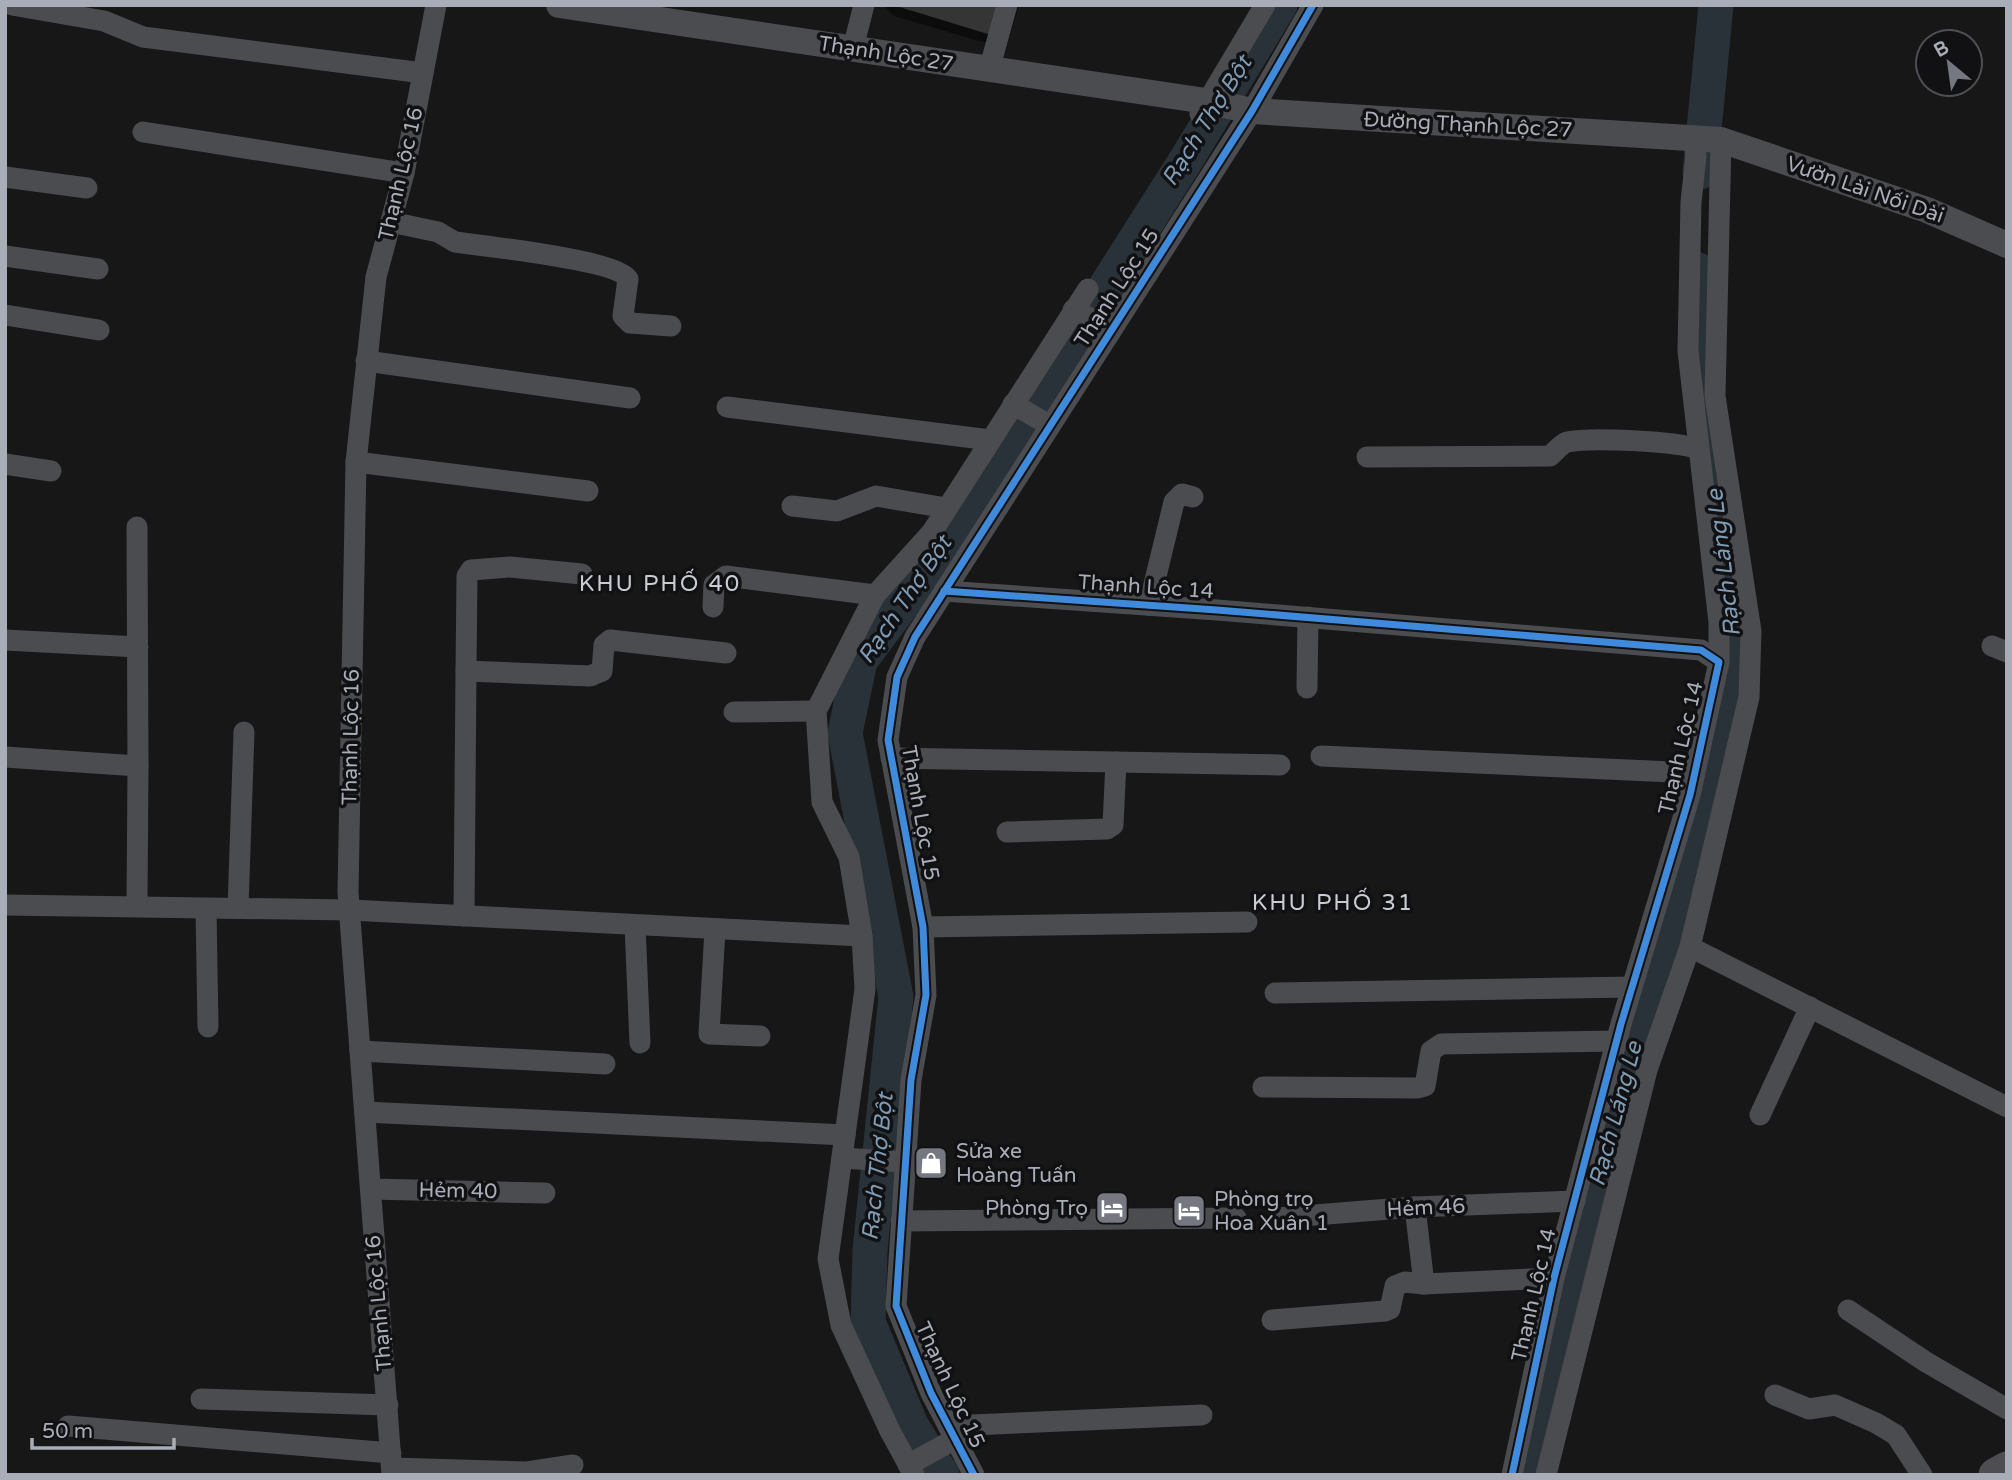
<svg xmlns="http://www.w3.org/2000/svg" width="2012" height="1480" font-family="'Varela Round',sans-serif">
<rect width="100%" height="100%" fill="#171717"/>
<polygon fill="#0007" points="883,5 1019,5 1006,49 894,16"/>
<g fill="none" stroke-linecap="round" stroke-linejoin="round">
<g stroke="#2a3239" stroke-width="35">
<polyline points="1700,172 1716,5"/>
<polyline points="942,1475 911,1425 868,1322 870,1250 896,997 845,733 860,661 914,589 1186,160 1280,5"/>
<polyline points="1528,1475 1574,1268 1733,686 1735,613 1701,392 1698,270"/>
</g>
</g>
<polygon fill="#353536" points="893,5 1000,5 991,35"/>
<g fill="none" stroke-linecap="round" stroke-linejoin="round">
<g stroke="#4b4c50" stroke-width="21">
<polyline points="12,5 104,21 143,37 423,73"/>
<polyline points="853,48 864,5"/>
<polyline points="989,70 1007,5"/>
<polyline points="1200,114 1265,5"/>
<polyline points="143,132 404,173"/>
<polyline points="1693,136 1696,156 1691,202 1688,351 1719,622 1719,662"/>
<polyline points="5,177 87,188"/>
<path d="M391 222 438 232 455 242C483 246 616 260 628 279L623 316 630 323 671 326"/>
<polyline points="5,256 98,269"/>
<polyline points="1073,310 1111,328"/>
<polyline points="5,315 99,330"/>
<polyline points="366,361 630,398"/>
<polyline points="1013,404 1049,425"/>
<polyline points="727,407 990,440"/>
<path d="M1367 457 1550 456C1555 452 1561 444 1567 442 1589 437 1677 441 1698 449"/>
<polyline points="356,462 588,491"/>
<polyline points="5,464 51,471"/>
<polyline points="792,506 837,511 876,496 946,508"/>
<polyline points="944,591 1217,610 1701,650 1719,662 1690,795 1621,1024 1554,1278 1512,1475"/>
<polyline points="1149,605 1174,502 1182,494 1193,497"/>
<polyline points="713,607 714,585 726,576 875,595"/>
<polyline points="5,640 138,647"/>
<polyline points="1992,646 2007,652"/>
<polyline points="466,671 467,576 471,570 510,567 582,574"/>
<polyline points="1307,688 1308,617"/>
<polyline points="734,712 816,711"/>
<polyline points="1321,756 1694,773"/>
<polyline points="5,757 138,766 137,527"/>
<polyline points="891,758 1280,765"/>
<polyline points="1007,832 1107,829 1113,825 1116,762"/>
<polyline points="5,905 350,910 862,936"/>
<polyline points="137,906 138,766"/>
<polyline points="238,908 244,732"/>
<polyline points="206,909 208,1027"/>
<polyline points="464,916 466,671 590,676 602,671 604,645 610,640 726,653"/>
<polyline points="635,925 640,1043"/>
<polyline points="923,927 1247,922"/>
<polyline points="715,929 709,1034 760,1036"/>
<polyline points="1690,947 2007,1107"/>
<polyline points="1275,993 1632,987"/>
<polyline points="360,1051 605,1064"/>
<polyline points="1263,1087 1418,1088 1425,1086 1431,1051 1441,1044 1616,1041"/>
<polyline points="365,1112 845,1135"/>
<polyline points="1760,1115 1810,1007"/>
<polyline points="842,1158 904,1162"/>
<polyline points="371,1189 545,1193"/>
<polyline points="1415,1207 1424,1284 1554,1278"/>
<polyline points="1277,1218 1415,1207 1575,1201"/>
<polyline points="901,1221 1236,1218"/>
<polyline points="1848,1310 1926,1362 2007,1409"/>
<polyline points="1272,1320 1385,1311 1390,1309 1395,1286 1405,1282 1424,1284"/>
<polyline points="1775,1395 1809,1409 1835,1405 1876,1423 1896,1435 1922,1475"/>
<polyline points="201,1399 388,1405"/>
<polyline points="68,1426 391,1453"/>
<polyline points="948,1426 1202,1415"/>
<polyline points="908,1465 955,1439"/>
<polyline points="392,1468 527,1472 573,1465"/>
<polyline points="392,1475 348,892 356,462 376,277 404,173 436,5"/>
<polyline points="914,1475 890,1431 841,1325 828,1259 865,989 862,936 849,857 822,802 816,711 875,595 932,532 1088,289"/>
<polyline points="974,1475 931,1393 896,1306 911,1080 926,995 923,927 888,740 897,677 915,637 1252,111 1313,5"/>
<polyline points="1546,1475 1647,1070 1690,947 1749,697 1751,631 1715,396 1721,140"/>
</g>
<polyline stroke="#4b4c50" stroke-width="26" points="559,5 1206,101 1252,111 1721,140 1927,210 2007,245"/>
<polyline stroke="#4e4e52" stroke-width="35" points="1996,1475 2007,1469"/>
<defs>
<g id="cycleway">
<polyline points="944,591 1217,610 1701,650 1719,662 1690,795 1621,1024 1554,1278 1512,1475"/>
<polyline points="974,1475 931,1393 896,1306 911,1080 926,995 923,927 888,740 897,677 915,637 1252,111 1313,5"/>
</g>
</defs>
<use href="#cycleway" stroke="#111113" stroke-width="11"/>
<use href="#cycleway" stroke="#408adc" stroke-width="7"/>
</g>
<defs>
<symbol id="shop-square" viewBox="-11 -11 22 22"><rect x="-9" y="-9" width="18" height="18" rx="4" fill="#757880" stroke="#111113"/><path d="M-5-2.5h2.3a2.7 3.5 0 0 1 5.4 0H5L5.5 6h-11ZM-1.5-2.5h3a1.5 2.3 0 0 0-3 0Z" fill="#fff"/></symbol>
<symbol id="hotel-square" viewBox="-11 -11 22 22"><rect x="-9" y="-9" width="18" height="18" rx="4" fill="#757880" stroke="#111113"/><path d="M-6-4.5h1.5V1H6V5H4.5V3h-9V5H-6ZM-4 0a1.8 1.8 0 1 1 3.6 0ZM.5 0V-2.5h3Q6-2.5 6 0Z" fill="#fff"/></symbol>
</defs>
<g fill-rule="evenodd">
<use href="#shop-square" x="912" y="1144" width="38" height="38"/>
<use href="#hotel-square" x="1093" y="1189" width="38" height="38"/>
<use href="#hotel-square" x="1170" y="1192" width="38" height="38"/>
</g>
<g text-anchor="middle" dominant-baseline="central" stroke-width="7" stroke-linejoin="round" paint-order="stroke">
<g font-size="21" fill="#a8adb8" stroke="#111113">
<text transform="translate(886 54) rotate(9)">Thạnh Lộc 27</text>
<text transform="translate(1468 125) rotate(3)">Đường Thạnh Lộc 27</text>
<text transform="translate(401 174) rotate(-77)">Thạnh Lộc 16</text>
<text transform="translate(1865 190) rotate(19)">Vườn Lài Nối Dài</text>
<text transform="translate(1117 288) rotate(-57)">Thạnh Lộc 15</text>
<text transform="translate(1146 587) rotate(4)">Thạnh Lộc 14</text>
<text transform="translate(351 737) rotate(-89)">Thạnh Lộc 16</text>
<text transform="translate(1681 748) rotate(-77)">Thạnh Lộc 14</text>
<text transform="translate(920 813) rotate(80)">Thạnh Lộc 15</text>
<text transform="translate(458 1191) rotate(1)">Hẻm 40</text>
<text transform="translate(1426 1208) rotate(-3)">Hẻm 46</text>
<text transform="translate(1534 1295) rotate(-77)">Thạnh Lộc 14</text>
<text transform="translate(379 1303) rotate(-95)">Thạnh Lộc 16</text>
<text transform="translate(950 1385) rotate(65)">Thạnh Lộc 15</text>
</g>
<g font-size="21" fill="#a8adb8" stroke="#111113" text-anchor="start">
<text x="956" y="1151">Sửa xe<tspan x="956" dy="24">Hoàng Tuấn</tspan></text>
<text x="1214" y="1199">Phòng trọ<tspan x="1214" dy="24">Hoa Xuân 1</tspan></text>
<text x="1088" y="1208" text-anchor="end">Phòng Trọ</text>
</g>
<g font-size="23" font-style="italic" fill="#7f9bb3" stroke="#111113">
<text transform="translate(1207 121) rotate(-58)">Rạch Thợ Bột</text>
<text transform="translate(1724 563) rotate(-97)">Rạch Láng Le</text>
<text transform="translate(905 600) rotate(-56)">Rạch Thợ Bột</text>
<text transform="translate(1616 1114) rotate(-75)">Rạch Láng Le</text>
<text transform="translate(878 1167) rotate(-84)">Rạch Thợ Bột</text>
</g>
<g font-size="23" letter-spacing="2" fill="#c9ccd4" stroke="#111113">
<text x="660" y="584">KHU PHỐ 40</text>
<text x="1333" y="903">KHU PHỐ 31</text>
</g>
</g>
<rect width="2012" height="1480" fill="none" stroke="#a8adb8" stroke-width="14"/>
<g transform="translate(1949 63) rotate(331)"><circle r="33" fill="#111113" stroke="#4d4f55" stroke-width="2"/>
<path d="M0-5L12 26L0 18L-12 26Z" fill="#757880"/>
<text y="-10" font-size="19" font-weight="bold" text-anchor="middle" fill="#a8adb8">B</text>
</g>
<path d="M32 1438v10h142v-10" fill="none" stroke="#a8adb8" stroke-width="3.5"/>
<text x="42" y="1438" font-size="21" fill="#a8adb8" stroke="#111113" stroke-width="5" paint-order="stroke">50 m</text>
</svg>
